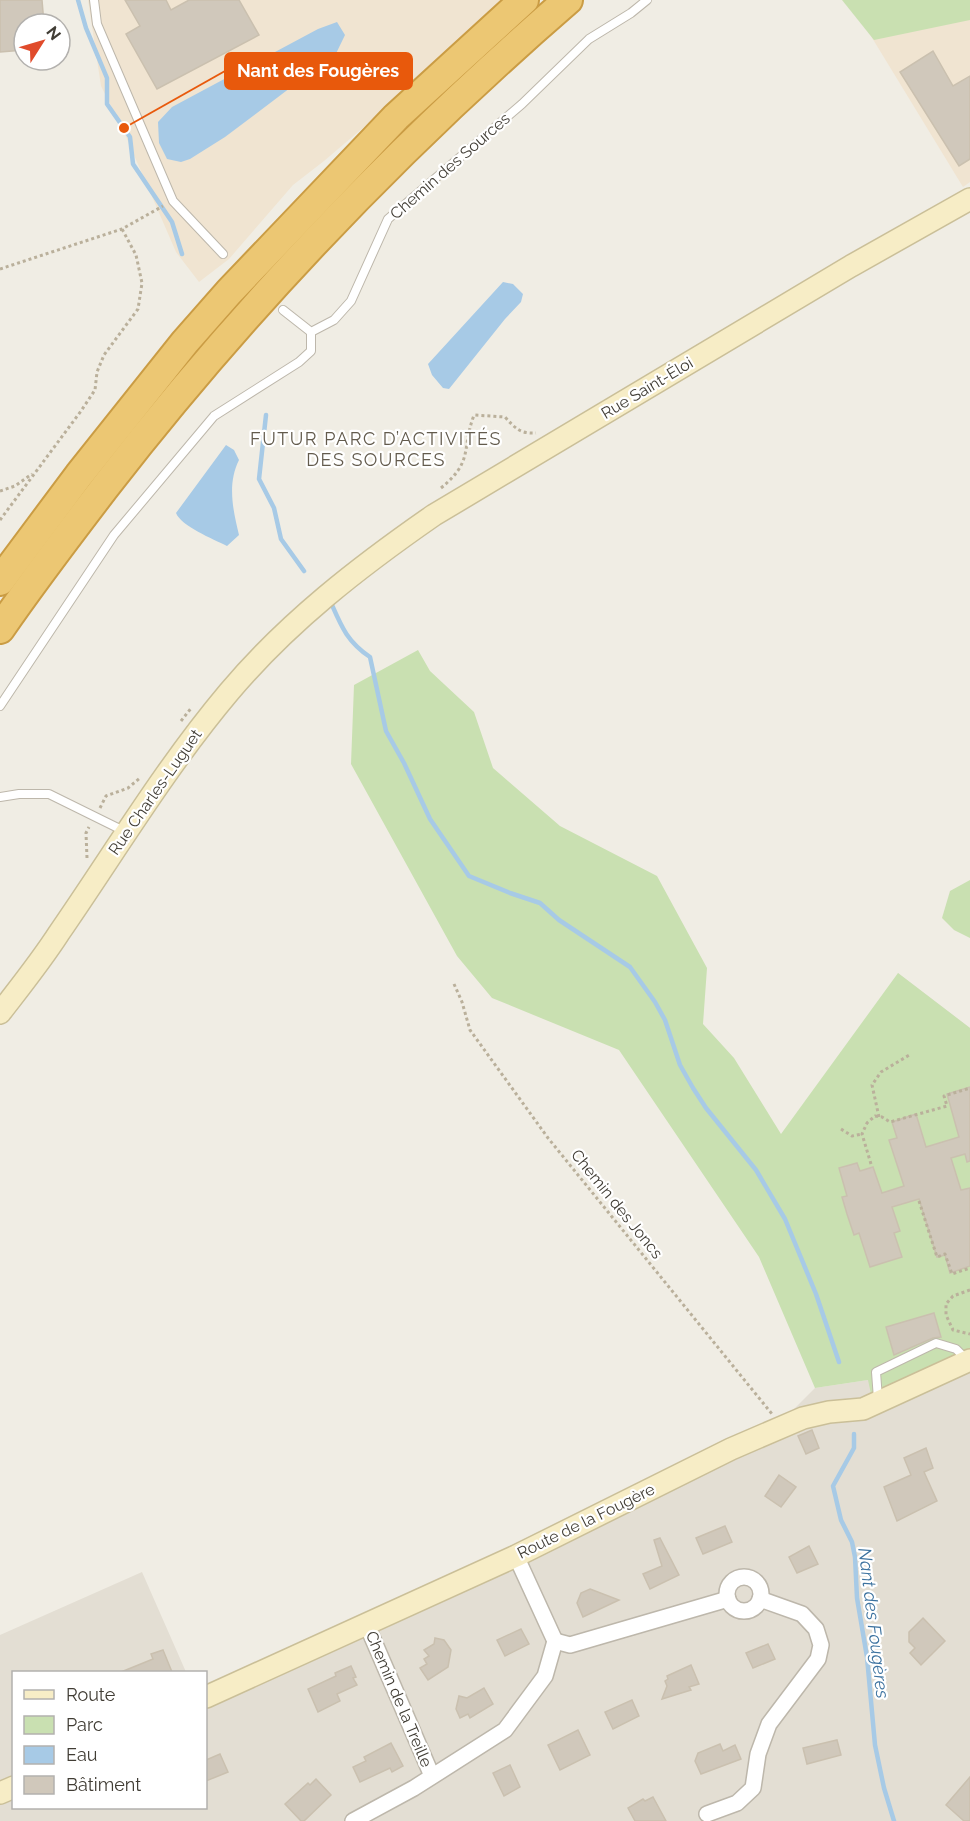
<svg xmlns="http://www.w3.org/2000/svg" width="970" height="1821" font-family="Raleway,sans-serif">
<rect width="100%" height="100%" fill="#f0ede4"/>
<polygon fill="#e3ded3" points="898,973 970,1028 970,1821 0,1821 0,1635 142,1572 186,1672 14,1672 14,1808 206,1808 206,1691 787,1416 815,1388 868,1380"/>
<g fill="#f0e4d1">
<polygon points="88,0 513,0 324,161 293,185 229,259 199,282 176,252 124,132 101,86"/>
<polygon points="849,0 970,0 970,182 963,187"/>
</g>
<g fill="#c9e0b1">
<polygon points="842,0 970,0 970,20 874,40"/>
<polygon points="418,650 430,671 474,712 493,768 560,826 657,876 707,968 703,1024 734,1058 781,1134 898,973 970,1028 970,1352 871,1394 868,1380 815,1388 759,1257 619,1050 492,998 457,956 351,764 354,685"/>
<polygon points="970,880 970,938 954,930 942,918 950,891"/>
</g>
<g fill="#a7cae6">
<polygon points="337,22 345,35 330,66 290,88 225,137 190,159 181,162 167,159 159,143 158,122 172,107 318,29"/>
<polygon points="503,282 513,284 523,294 521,302 505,319 449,389 443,388 432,375 428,364"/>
<path d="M226 445 234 450 239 460C227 484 233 510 239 535L227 546C213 539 181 526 176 513Z"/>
</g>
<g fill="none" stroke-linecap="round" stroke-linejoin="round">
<g stroke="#a7cae6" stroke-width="4.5">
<polyline points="78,0 86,28 107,78 107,104 130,137 133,164 172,222 182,254"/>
<polyline points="266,415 259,479 274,508 281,539 304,571"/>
<path d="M332 605C342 628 348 642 370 657L386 731 404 763 430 819 469 876 510 893 540 903 559 920 630 967 655 1002 665 1020 680 1065 693 1088 706 1108 756 1170 785 1219 816 1294 839 1362"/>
<polyline points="854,1434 854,1448 833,1486 841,1520 852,1542 855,1557 857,1598 867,1657 875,1745 884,1788 894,1821"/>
</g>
</g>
<g fill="#d0c8bb" stroke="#cac0af" stroke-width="1.5">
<polygon points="0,0 42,0 44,24 24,24 24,50 0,52"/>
<polygon points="125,0 166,0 171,10 189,0 239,0 259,35 157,89 126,34 140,26"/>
<polygon points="933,51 953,86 970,76 970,159 959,166 900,72"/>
<polygon points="970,1087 970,1161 967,1162 965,1154 951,1158 961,1190 970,1188 970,1266 950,1273 945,1255 937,1257 919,1199 892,1207 900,1231 894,1233 902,1257 870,1267 859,1233 854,1235 847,1214 842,1197 847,1196 839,1168 857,1163 860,1171 873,1167 882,1193 904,1186 889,1140 897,1138 892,1122 916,1114 926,1147 959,1137 947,1094"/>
<polygon points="934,1313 941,1337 933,1338 894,1355 886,1327"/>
<polygon points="812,1430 819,1448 806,1454 798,1436"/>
<polygon points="926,1448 933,1468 924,1472 937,1501 897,1521 884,1487 911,1475 904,1458"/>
<polygon points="779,1475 796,1487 781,1507 765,1496"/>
<polygon points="725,1526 732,1542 703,1554 696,1538"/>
<polygon points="660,1538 679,1575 650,1589 643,1574 662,1566 654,1540"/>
<polygon points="809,1546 818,1564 797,1573 789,1557"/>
<polygon points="590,1589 619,1600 583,1617 577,1603 581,1593"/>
<polygon points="923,1618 945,1641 921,1665 910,1653 915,1648 909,1642 909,1632"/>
<polygon points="521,1629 529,1644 505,1656 497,1640"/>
<polygon points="435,1638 444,1640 451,1650 448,1667 428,1680 420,1668 427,1664 424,1659 429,1656 424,1650 434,1644"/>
<polygon points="768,1644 775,1659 753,1668 746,1653"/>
<polygon points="163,1650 172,1672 121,1672 153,1659 151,1654"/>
<polygon points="691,1665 699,1684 689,1687 691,1690 662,1699 667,1686 665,1681 668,1679 667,1676"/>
<polygon points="351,1666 356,1677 353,1678 357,1685 337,1694 340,1701 318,1712 308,1689 336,1676 335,1673"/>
<polygon points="484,1688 493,1704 470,1718 468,1714 460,1718 456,1709 459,1696 467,1698"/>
<polygon points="632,1700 639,1716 613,1729 605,1712"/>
<polygon points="578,1730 590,1755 560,1770 548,1745"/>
<polygon points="837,1740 841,1755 807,1764 803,1748"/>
<polygon points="391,1743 403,1766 392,1772 390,1768 360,1782 353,1767 366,1761 364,1757"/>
<polygon points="720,1744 723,1751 735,1745 741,1759 701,1774 695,1761 698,1753"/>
<polygon points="220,1754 228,1772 206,1781 206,1760"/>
<polygon points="510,1765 520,1787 504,1796 493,1773"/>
<polygon points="970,1777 970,1821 964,1821 946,1805"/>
<polygon points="316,1779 331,1795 304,1821 301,1821 285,1804 308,1783 310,1785"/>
<polygon points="653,1797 666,1821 635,1821 628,1808 643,1799 645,1801"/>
</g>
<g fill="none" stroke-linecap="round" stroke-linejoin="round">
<defs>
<g id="lane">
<polyline points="94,0 97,24 173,201 223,254"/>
<polyline points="283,310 311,332 334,320 351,301 388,219 522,104 589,39 631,13 647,0"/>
<polyline points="0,706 114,535 214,416 299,362 311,351 311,332"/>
<polyline points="0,797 19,794 49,794 124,831"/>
<polyline points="878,1399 876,1372 936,1343 956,1349 967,1360"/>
</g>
<g id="street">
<polyline points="516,1556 555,1641"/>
<circle cx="744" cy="1594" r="17"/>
<polyline points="366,1623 432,1776"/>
<polyline points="555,1641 570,1645 728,1599"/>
<polyline points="707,1814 737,1803 753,1788 758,1754 769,1724 818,1659 821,1645 816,1629 802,1614 760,1599"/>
<polyline points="353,1821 414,1788 505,1730 545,1676 555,1641"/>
</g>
<g id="secondary">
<path d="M0 1013C20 987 41 961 59 933 115 852 165 768 229 692 288 622 359 567 434 515L851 266 970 199"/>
<polyline points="206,1697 516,1556 731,1449 803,1418 829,1412 863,1409 970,1360"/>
<polyline points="0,1793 14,1787"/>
</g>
<g id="highway">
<polyline points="0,581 79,475 185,342 229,292 396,117 524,0"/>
<path d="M0 629C33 581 69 534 105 487 243 309 398 147 568 0"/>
</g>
</defs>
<use href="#lane" stroke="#bdb7ab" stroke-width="10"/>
<use href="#street" stroke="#bdb7ab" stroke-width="18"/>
<use href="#secondary" stroke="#cabf98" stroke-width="24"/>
<use href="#highway" stroke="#ca9c44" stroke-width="32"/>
<g stroke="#bab09b" stroke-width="3" stroke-dasharray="3 3" stroke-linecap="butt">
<polyline points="0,269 122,229 163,206"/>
<path d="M441 488C474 461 461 450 474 415L505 417C515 428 520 434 536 433"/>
<polyline points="0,491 15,486 32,474"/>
<polyline points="0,520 81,411 95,390 97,372 104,355 138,309 142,283 136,255 122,229"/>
<polyline points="181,721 192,707"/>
<polyline points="100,808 106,796 128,788 140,778"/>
<polyline points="87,858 86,833 89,827"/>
<polyline points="454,984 462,1002 470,1030 548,1138 772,1414"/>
<polyline points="879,1117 872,1085 881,1072 911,1054"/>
<polyline points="841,1129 852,1136 862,1134"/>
<polyline points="871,1164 862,1134 867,1123 875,1116 882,1117 890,1122 947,1106 944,1096 970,1088"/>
<polyline points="919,1201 937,1257 945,1254 952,1274 970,1268"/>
<polyline points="970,1290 953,1296 946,1304 946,1315 953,1330 970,1334"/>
</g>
<use href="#lane" stroke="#fff" stroke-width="8"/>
<use href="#street" stroke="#fff" stroke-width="15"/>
<use href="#secondary" stroke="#f7edc6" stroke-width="21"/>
<use href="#highway" stroke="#ecc773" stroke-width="28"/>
</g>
<g text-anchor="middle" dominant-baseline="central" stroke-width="4.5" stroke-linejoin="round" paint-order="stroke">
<g font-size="16" fill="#413d35" stroke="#fff">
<text transform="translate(450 166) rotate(-41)">Chemin des Sources</text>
<text transform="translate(647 388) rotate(-31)">Rue Saint-Éloi</text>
<text transform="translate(155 792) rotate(-55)">Rue Charles-Luguet</text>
<text transform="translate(617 1204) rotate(51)">Chemin des Joncs</text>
<text transform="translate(586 1521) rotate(-26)">Route de la Fougère</text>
<text transform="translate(399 1699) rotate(67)">Chemin de la Treille</text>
</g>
<g font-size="18" letter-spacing="1.5" fill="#635b4d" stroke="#fff">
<text x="376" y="438">FUTUR PARC D’ACTIVITÉS<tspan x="376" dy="21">DES SOURCES</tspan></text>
</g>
<g font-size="18" font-style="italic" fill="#3c729f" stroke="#fff">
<text transform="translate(874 1623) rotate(83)">Nant des Fougères</text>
</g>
</g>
<path fill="none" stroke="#e8590c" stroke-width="2" d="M124 128L225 71"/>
<circle fill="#e8590c" stroke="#fff" stroke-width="2" cx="124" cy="128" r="6"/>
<rect fill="#e8590c" stroke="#e8590c" stroke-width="2" x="225" y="53" width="187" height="36" rx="6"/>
<g font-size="18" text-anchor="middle" font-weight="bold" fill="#fff">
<text x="318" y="77">Nant des Fougères</text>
</g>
<rect x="12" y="1671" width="195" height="138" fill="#ffffff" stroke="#b3b1ae" stroke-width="1.5"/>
<rect x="24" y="1690" width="30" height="9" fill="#f7edc6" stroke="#b3b1ae" stroke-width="1.5"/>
<text x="66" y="1701" font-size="18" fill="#413d35">Route</text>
<rect x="24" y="1716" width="30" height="18" fill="#c9e0b1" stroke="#b3b1ae" stroke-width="1.5"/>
<text x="66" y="1731" font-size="18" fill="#413d35">Parc</text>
<rect x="24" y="1746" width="30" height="18" fill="#a7cae6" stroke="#b3b1ae" stroke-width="1.5"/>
<text x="66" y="1761" font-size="18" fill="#413d35">Eau</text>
<rect x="24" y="1776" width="30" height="18" fill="#d0c8bb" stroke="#b3b1ae" stroke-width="1.5"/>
<text x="66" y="1791" font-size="18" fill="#413d35">Bâtiment</text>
<g transform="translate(42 42) rotate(53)"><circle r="28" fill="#ffffff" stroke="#b3b1ae" stroke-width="1.5"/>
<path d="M0-4.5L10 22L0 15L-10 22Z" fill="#e04b2b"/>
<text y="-9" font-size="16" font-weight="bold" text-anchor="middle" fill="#413d35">N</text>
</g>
</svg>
